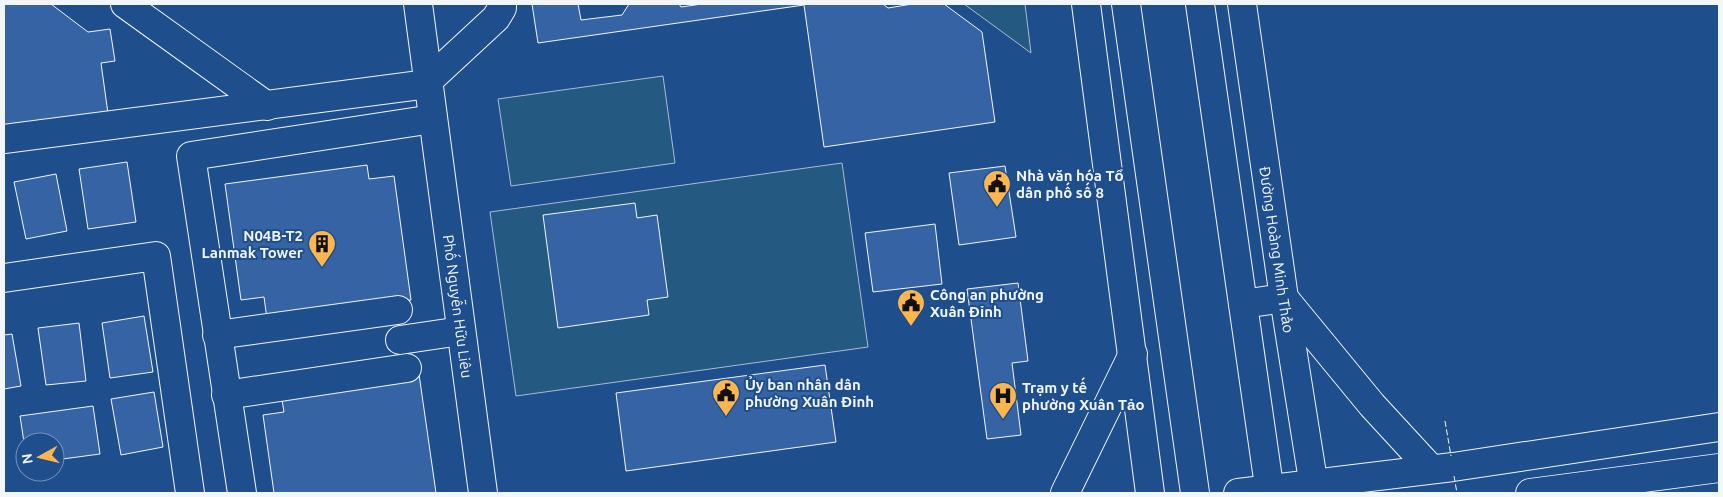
<svg xmlns="http://www.w3.org/2000/svg" width="1723" height="497" font-family="Ubuntu,sans-serif">
<rect width="100%" height="100%" fill="#1f4e8c"/>
<g fill="#245a82" stroke="#a8bbd7">
<polygon points="964,4 1025,4 1031,53"/>
<polygon points="663,76 675,163 511,186 498,99"/>
<polygon points="842,163 868,347 516,396 490,212"/>
</g>
<g fill="#3563a3" stroke="#f2f6ff">
<polygon points="4,4 51,4 88,32 110,29 115,61 101,63 110,128 4,144"/>
<polygon points="532,4 578,4 581,20 622,15 629,4 679,4 681,7 702,4 883,4 888,8 912,4 944,4 982,32 995,122 824,147 804,5 538,43"/>
<polygon points="127,162 136,222 88,229 79,169"/>
<polygon points="367,165 369,179 394,176 411,300 267,319 264,297 241,300 225,184"/>
<polygon points="1005,166 1016,237 959,245 949,173"/>
<polygon points="56,174 67,231 26,239 14,182"/>
<polygon points="635,203 637,218 657,215 668,297 647,300 649,315 558,328 543,215"/>
<polygon points="935,224 942,284 873,292 865,233"/>
<polygon points="1018,283 1028,361 1012,363 1021,435 987,439 967,289"/>
<polygon points="144,316 153,372 110,378 102,323"/>
<polygon points="79,323 86,381 46,385 38,328"/>
<polygon points="12,334 21,386 4,389 4,335"/>
<polygon points="825,365 836,442 626,471 616,393"/>
<polygon points="419,374 436,493 274,493 263,415 284,412 281,394"/>
<polygon points="154,392 163,447 121,455 111,399"/>
<polygon points="93,406 100,454 55,460 55,442 25,442 25,449 20,416"/>
</g>
<g fill="none" stroke-linecap="round" stroke-linejoin="round">
<defs>
<g id="minor">
<polyline points="125,4 267,106"/>
<path id="s1" d="M418 4 483 493"/>
<polyline points="428,81 496,18 502,8 502,4"/>
<polyline points="4,139 428,84"/>
<polyline points="4,278 156,256 190,493"/>
<polyline points="217,335 398,310"/>
<polyline points="400,340 461,331"/>
<polyline points="226,395 407,368"/>
<polyline points="242,493 191,156 433,119"/>
<polyline points="1238,493 1453,467 1719,427"/>
<polyline points="1530,493 1719,468"/>
</g>
<g id="major">
<polyline points="1086,4 1150,493"/>
<polyline points="1126,4 1195,493"/>
<polyline points="1200,4 1270,493"/>
<path id="s2" d="M1242 4 1284 298 1315 493"/>
<polyline points="1243,304 1284,298 1372,405 1431,469"/>
<polyline points="1065,493 1133,354"/>
</g>
</defs>
<use href="#minor" stroke="#f2f6ff" stroke-width="30"/>
<use href="#major" stroke="#f2f6ff" stroke-width="30"/>
<use href="#minor" stroke="#1f4e8c" stroke-width="28"/>
<use href="#major" stroke="#1f4e8c" stroke-width="28"/>
<g stroke="#f2f6ff" stroke-width="1" stroke-dasharray="6 2.5" stroke-linecap="butt">
<polyline points="1445,421 1451,456"/>
<polyline points="1454,476 1457,493"/>
</g>
</g>
<defs>
<symbol id="civic-pin" viewBox="-11 -11 22 30"><path d="M0 17L-7.5 6A9.5 9.5 0 1 1 7.5 6Z" fill="#ffb74d" stroke="#1f4e8c"/><path d="M-.6-6.5H3V-4.5H.6V-3L4-1V1h2V6H-6V1h2V-1L-.6-3ZM-1.2 2.5V6h2.4V2.5Z" fill="#111"/></symbol>
<symbol id="building-pin" viewBox="-11 -11 22 30"><path d="M0 17L-7.5 6A9.5 9.5 0 1 1 7.5 6Z" fill="#ffb74d" stroke="#1f4e8c"/><path d="M-4-6H4V6H1V3H-1V6H-4ZM-2.5-4.3h1.7v1.8h-1.7ZM.8-4.3h1.7v1.8H.8ZM-2.5-1h1.7V.8h-1.7ZM.8-1h1.7V.8H.8Z" fill="#111"/></symbol>
<symbol id="hospital-pin" viewBox="-11 -11 22 30"><path d="M0 17L-7.5 6A9.5 9.5 0 1 1 7.5 6Z" fill="#ffb74d" stroke="#1f4e8c"/><path d="M-5-5h3v3.5h4V-5h3V5h-3V1.5h-4V5h-3Z" fill="#111"/></symbol>
</defs>
<g fill-rule="evenodd">
<use href="#civic-pin" x="981" y="168" width="32" height="43"/>
<use href="#building-pin" x="306" y="228" width="32" height="43"/>
<use href="#civic-pin" x="895" y="287" width="32" height="43"/>
<use href="#civic-pin" x="710" y="377" width="32" height="43"/>
<use href="#hospital-pin" x="987" y="380" width="32" height="43"/>
</g>
<g text-anchor="middle" dominant-baseline="central" stroke-width="4" stroke-linejoin="round" paint-order="stroke">
<g font-size="15" font-weight="bold" fill="#f2f6ff" stroke="#1f4e8c" text-anchor="start">
<text x="1016" y="175">Nhà văn hóa Tổ<tspan x="1016" dy="17">dân phố số 8</tspan></text>
<text x="303" y="235" text-anchor="end">N04B-T2<tspan x="303" dy="17">Lanmak Tower</tspan></text>
<text x="930" y="294">Công an phường<tspan x="930" dy="17">Xuân Đỉnh</tspan></text>
<text x="745" y="384">Ủy ban nhân dân<tspan x="745" dy="17">phường Xuân Đỉnh</tspan></text>
<text x="1022" y="387">Trạm y tế<tspan x="1022" dy="17">phường Xuân Tảo</tspan></text>
</g>
<g font-size="15" fill="#f2f6ff" stroke="#1f4e8c">
<text stroke="none"><textPath href="#s2" startOffset="248">Đường Hoàng Minh Thảo</textPath></text>
<text stroke="none"><textPath href="#s1" startOffset="305">Phố Nguyễn Hữu Liêu</textPath></text>
</g>
</g>
<rect width="1723" height="497" fill="none" stroke="#f2f6ff" stroke-width="10"/>
<g transform="translate(40 457) rotate(262)"><circle r="24" fill="#1f4e8c" stroke="#7391ba"/>
<path d="M0-4L9 19L0 12L-9 19Z" fill="#ffb74d"/>
<text y="-8" font-size="14" font-weight="bold" text-anchor="middle" fill="#f2f6ff">N</text>
</g>
</svg>
